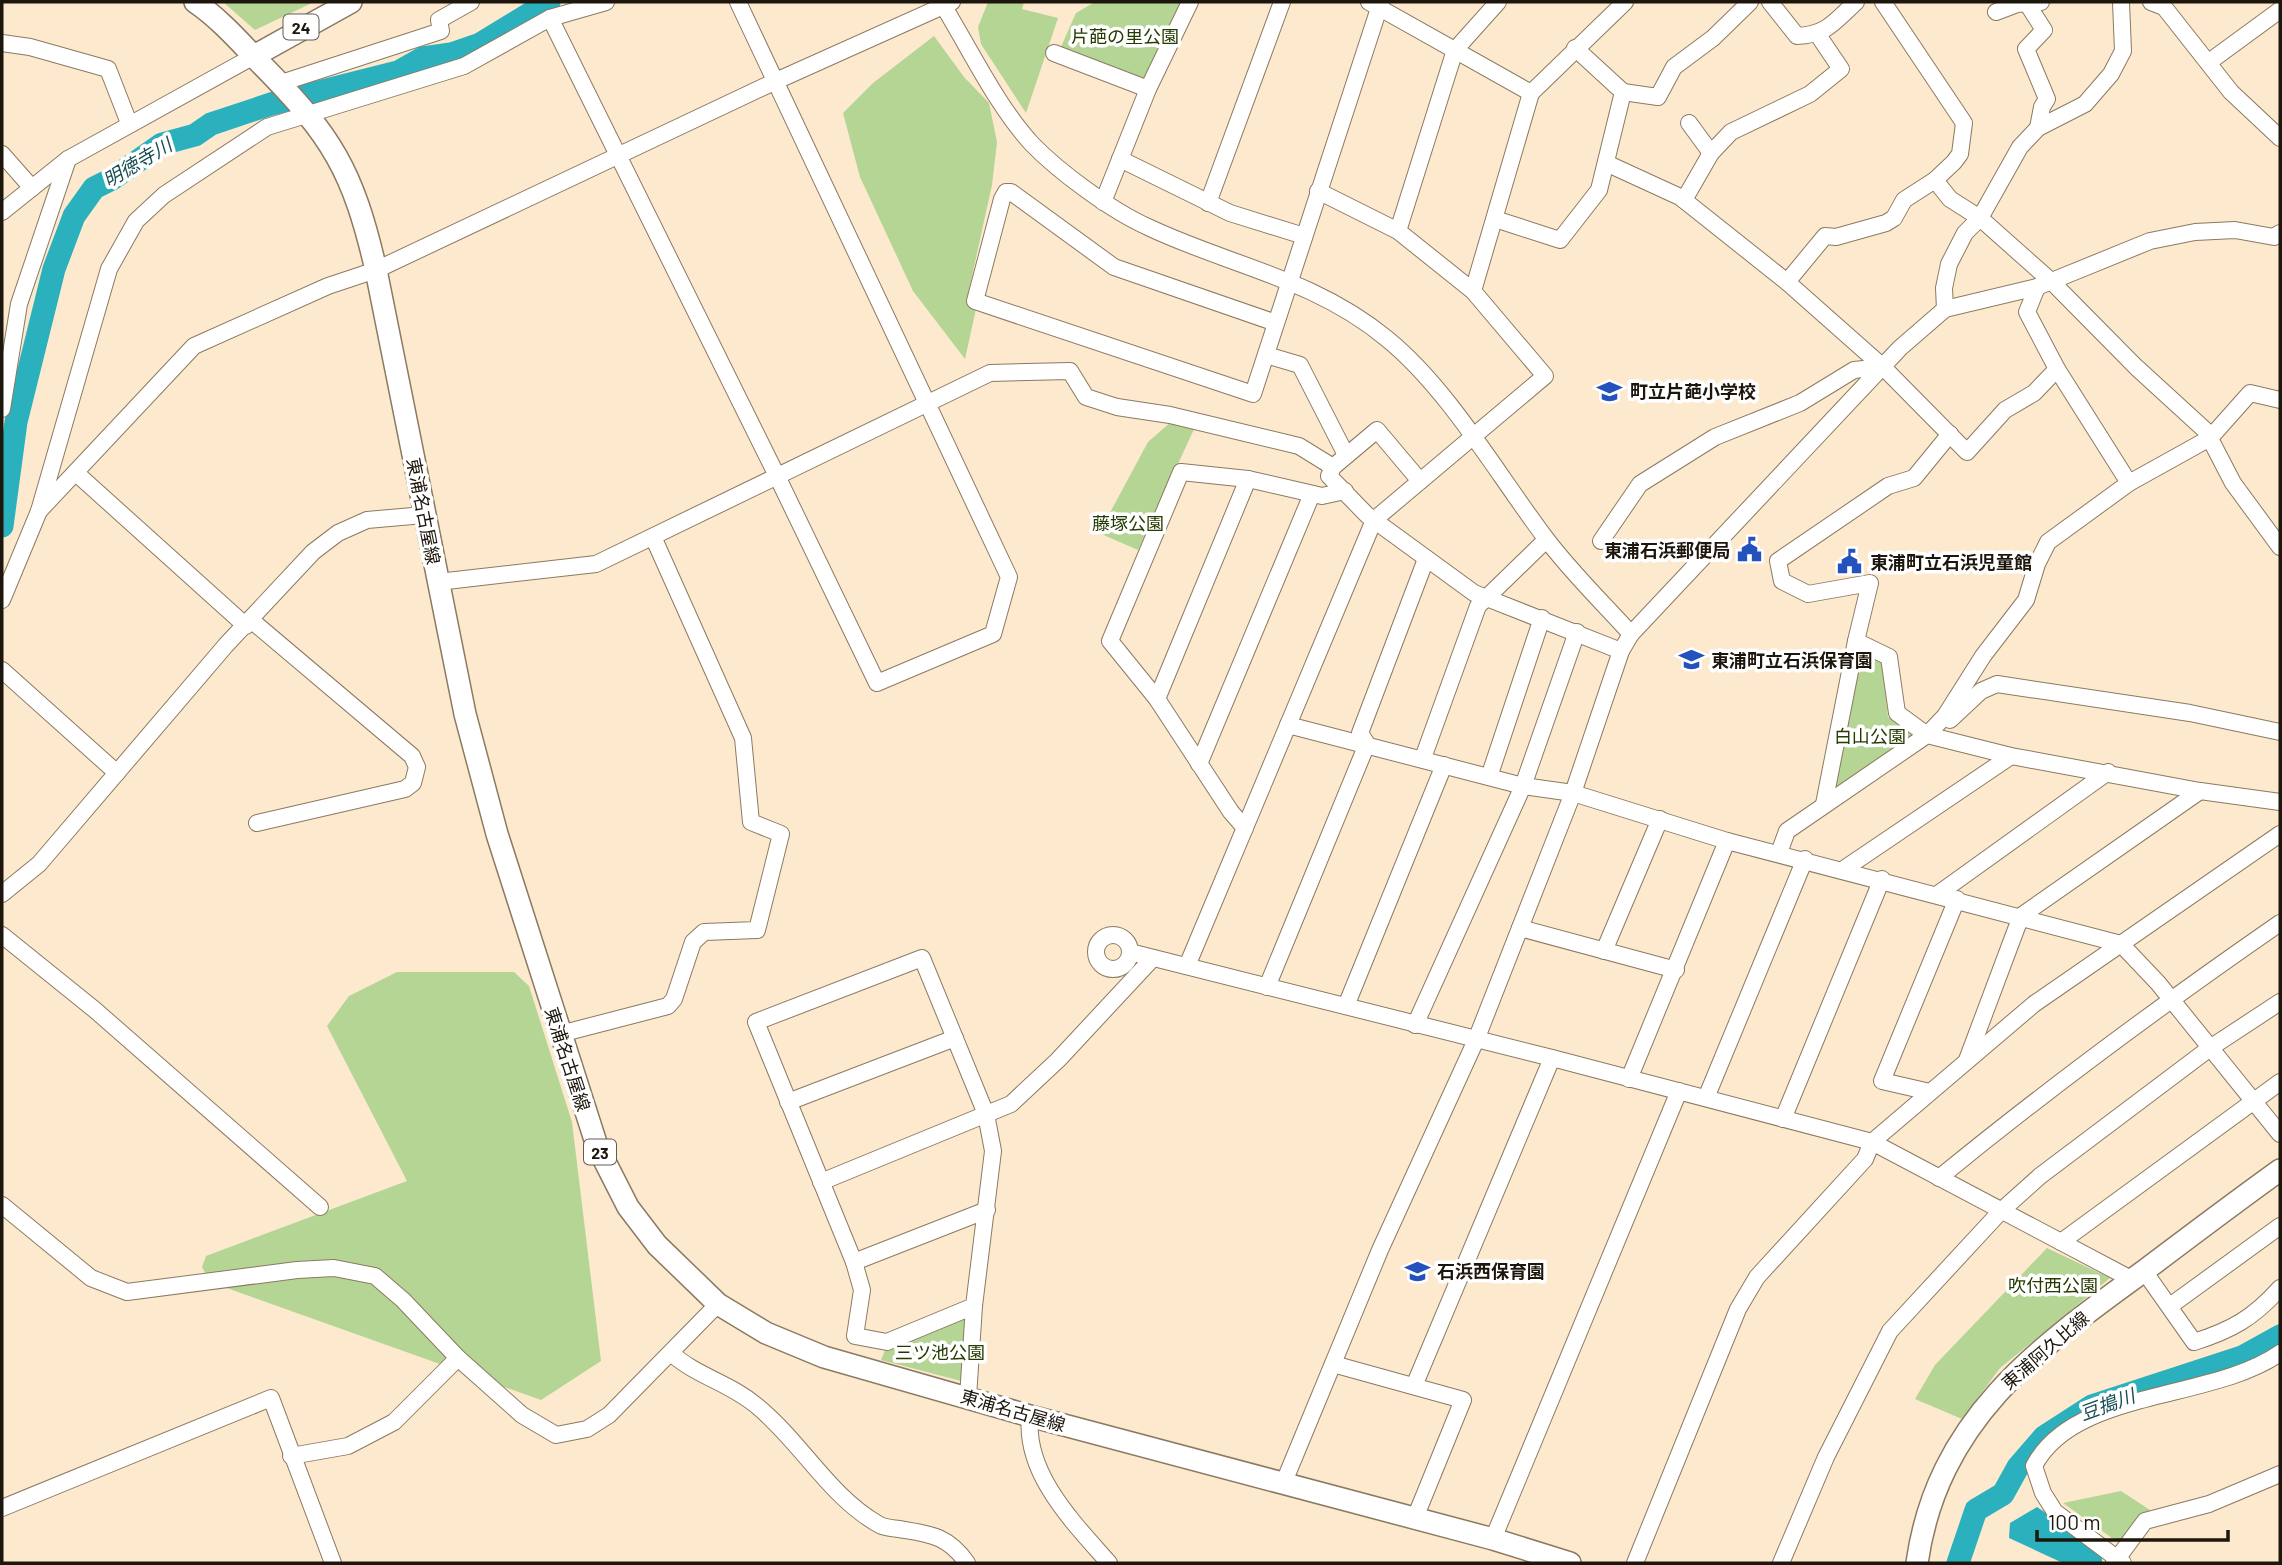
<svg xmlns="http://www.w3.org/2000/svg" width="2282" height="1565" font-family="Barlow,'Noto Sans JP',sans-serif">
<rect width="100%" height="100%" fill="#fde9ce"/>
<g fill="#b4d594">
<polygon points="223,2 314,2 255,30"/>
<polygon points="988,2 1024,2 1022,9 1058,18 1026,113 981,44 978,27"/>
<polygon points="1095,2 1184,2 1146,80 1060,49 1076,13"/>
<polygon points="934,36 964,77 989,103 997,142 992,185 966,303 976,309 965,359 913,291 860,177 843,113 873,83"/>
<polygon points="1172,421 1196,425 1138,550 1099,533 1148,442"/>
<polygon points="1861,651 1882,661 1888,717 1917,736 1834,788"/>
<polygon points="397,972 514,972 529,986 572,1122 601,1361 541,1400 210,1282 202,1267 206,1256 407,1181 327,1026 349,996"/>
<polygon points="2047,1248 2110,1278 2000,1368 1962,1419 1915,1399 1935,1365"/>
<polygon points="966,1317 961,1381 881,1360 886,1348"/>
<polygon points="2121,1491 2150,1510 2123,1546 2063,1503"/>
</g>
<polygon fill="#2bb1be" points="2037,1507 2102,1551 2102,1563 2063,1563 2009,1538 2010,1523"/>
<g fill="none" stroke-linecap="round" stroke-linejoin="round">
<g stroke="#2bb1be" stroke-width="23">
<polyline points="2,526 16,422 54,269 74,216 94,188 112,179 162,144 195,135 211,124 271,104 398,72 423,58 451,54 480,44 549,2"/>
<polyline points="1958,1563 1976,1510 2003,1494 2018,1467 2044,1437 2092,1406 2242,1357 2280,1336"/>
</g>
<defs>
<g id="minor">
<path d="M941 2C969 47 996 105 1032 144 1059 172 1112 211 1148 227 1230 266 1313 278 1386 338 1447 387 1496 472 1544 536 1569 570 1602 602 1631 634"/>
<polyline points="1369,2 1531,93"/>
<path d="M1770 2 1797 36C1827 35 1835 21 1856 2"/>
<polyline points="2151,2 2164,7 2231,92 2280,138"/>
<polyline points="2028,5 2044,30 2026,49 2047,99 2042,107 2038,128"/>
<polyline points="1996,12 2017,4 2041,2"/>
<polyline points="550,18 777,476 877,683 993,634 1009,577 738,2"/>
<polyline points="2,43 30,47 108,69 129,123"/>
<polyline points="1054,53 1148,89"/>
<polyline points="2209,62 2280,10"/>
<polyline points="281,83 441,31 439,20 471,2"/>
<polyline points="1623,92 1658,97 1674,67 1713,38 1750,2"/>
<polyline points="1689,123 1711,153"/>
<polyline points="2,154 32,188"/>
<polyline points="1120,159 1230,213 1304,236"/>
<polyline points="1606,163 1680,197 1787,282 1883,367 1967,452 2005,410 2034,393 2057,369"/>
<polyline points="1935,180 1950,199 1980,218 2052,282 2136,367 2206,431 2233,483 2280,547"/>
<polyline points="1684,200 1711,153 1731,132 1810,94 1841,69 1818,35"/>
<polyline points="1103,202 1148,89 1190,2"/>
<polyline points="1208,203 1282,2"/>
<polyline points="2,212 68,159 254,56"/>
<polyline points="1495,219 1560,240 1599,190 1623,92 1575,48"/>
<polyline points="1398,231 1455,50 1498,2"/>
<polyline points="1787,282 1825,236 1836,237 1886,223 1894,218 1904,200 1935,180 1954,162 1960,154 1964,123 1883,2"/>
<polyline points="2037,287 2027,312 2057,369 2129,483"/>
<polyline points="1473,291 1531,93 1625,2"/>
<polyline points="1945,309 1944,288 1949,264 1965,233 1980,218 2020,147 2038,128 2085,104 2111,74 2123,51 2121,2"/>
<polyline points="1276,323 1114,267 1011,192 1006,192 1002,199 975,301 1253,394 1381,2"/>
<polyline points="1266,355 1300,365 1346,455"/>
<polyline points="2,409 19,304 68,159"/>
<polyline points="76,473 246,626"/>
<polyline points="1420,481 1377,430 1333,467 1329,476 1367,515 1474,593 1621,651"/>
<polyline points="39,511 194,346 328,286 376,270 776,81 952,2"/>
<polyline points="1601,541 1640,484 1715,437 1800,403 1854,370 1883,367"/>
<polyline points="438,582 596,564 990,373 1070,371 1086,397 1117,407 1170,415 1299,446 1333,467"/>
<polyline points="2,600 39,511 109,269 136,221 164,195 267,127 464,66 550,18 606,2"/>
<polyline points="251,620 412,756 417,767 413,783 405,789 257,823"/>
<polyline points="2,670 117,773"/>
<polyline points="1157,699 1248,479"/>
<polyline points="1950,720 1981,691 1997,684 2190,713 2280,732"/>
<polyline points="1288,725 1523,786 1573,793 1727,841 2121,944 2158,983 2280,1134"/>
<polyline points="1927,735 1897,713 1889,657 1856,641 1870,583 1808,594 1782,581 1778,561 1888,486 1914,478 1950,434"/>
<polyline points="1927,735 1945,716 1983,656 2026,600 2037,564 2048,542 2129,483 2210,438 2250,393 2280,400"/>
<polyline points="1423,758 1478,606 1546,540"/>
<polyline points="1199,764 1312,494"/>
<polyline points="1489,777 1542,618"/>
<polyline points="1824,804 1856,641"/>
<polyline points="1245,828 1231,812 1157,699 1110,641 1181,472 1248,479 1322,496 1345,491"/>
<polyline points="1779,853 1787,831 1927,735 2011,756 2200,791 2280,802"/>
<polyline points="1844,869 2011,756"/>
<polyline points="2,894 39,864 226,645 313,552 338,533 367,520 424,515"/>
<polyline points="1938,894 2108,772"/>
<polyline points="1520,928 1676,970"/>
<polyline points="2,935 95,1010 320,1207"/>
<circle cx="1113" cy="952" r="17"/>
<polyline points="1604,951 1660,819"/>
<polyline points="1130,952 1552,1058 1872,1142 2131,1279"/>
<polyline points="1187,966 1374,520 1545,376 1473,291 1398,231 1318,191"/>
<polyline points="1267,987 1367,744 1360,733 1426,559"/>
<polyline points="1346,1006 1444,765"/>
<polyline points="1415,1025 1523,786 1577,632"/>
<polyline points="560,1034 668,1006 674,999 693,942 704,932 757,930 781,834 751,822 743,738 654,539"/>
<polyline points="1967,1060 2021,916 2200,791"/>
<polyline points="1629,1079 1727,841"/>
<polyline points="1930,1092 1882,1081 1957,899"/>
<polyline points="1706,1098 1805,859"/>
<polyline points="788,1102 955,1038"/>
<polyline points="1783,1119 1882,879"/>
<path d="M1939 1178C2049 1088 2163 1004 2280 923"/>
<polyline points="821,1182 1011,1104 1058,1060 1153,958"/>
<polyline points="2,1205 91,1278 127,1292 297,1270 334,1268 375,1276 403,1300 458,1358 522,1415 556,1435 587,1429 609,1415 718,1304"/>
<polyline points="2061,1242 2280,1082"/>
<polyline points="854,1262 987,1210"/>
<path d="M2144 1271 2194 1342C2232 1330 2253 1318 2280 1288"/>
<polyline points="2170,1306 2280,1226"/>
<path d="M671 1353C696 1376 730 1383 757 1406 801 1442 829 1496 878 1524 884 1528 892 1528 899 1529 929 1534 948 1535 967 1563"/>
<polyline points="1333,1364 1463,1400 1415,1518"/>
<polyline points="1414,1386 1552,1058"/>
<polyline points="968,1397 974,1306 993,1151 986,1114 922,958 756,1022 854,1262 862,1290 855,1336 887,1342 974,1306"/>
<path d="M1030 1416C1024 1474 1074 1523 1109 1563"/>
<polyline points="291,1456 348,1446 394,1422 458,1358"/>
<polyline points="1284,1482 1380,1250 1476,1040 1573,793 1621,651 1631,634 1900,348 1945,309 2037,287 2150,241 2195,232 2235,230 2274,237 2280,233"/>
<polyline points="2,1508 271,1398 333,1563"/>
<polyline points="1493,1539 1679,1091"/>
<polyline points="1635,1563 1738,1309 1757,1277 1865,1159 1872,1142 2034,1004 2280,834"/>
<polyline points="1781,1563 1826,1457 1890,1331 2001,1211 2040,1176 2210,1048 2280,1002"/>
<polyline points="2114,1563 2145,1521 2209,1504 2280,1474"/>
<path d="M2123 1563 2055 1512 2043 1493 2034 1466C2074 1389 2212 1401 2280 1353"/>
</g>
<g id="major">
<path d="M195 2C219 18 241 43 261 64 332 136 353 170 376 270L465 714 497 834 597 1146 628 1207 657 1245 718 1304 766 1333 824 1357 1030 1416 1493 1539 1570 1563"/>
<polyline points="254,56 351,2"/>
<path d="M1917 1563C1937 1421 2036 1349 2144 1271 2189 1237 2234 1203 2280 1170"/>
</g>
</defs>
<use href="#minor" stroke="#8b7a61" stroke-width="18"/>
<use href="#major" stroke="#8b7a61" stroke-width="24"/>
<use href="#minor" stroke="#fff" stroke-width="16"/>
<use href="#major" stroke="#fff" stroke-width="21"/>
</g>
<defs>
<symbol id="school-bare" viewBox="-9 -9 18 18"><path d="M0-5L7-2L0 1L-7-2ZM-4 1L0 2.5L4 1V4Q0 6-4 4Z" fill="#2351be" stroke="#fff" stroke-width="2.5" paint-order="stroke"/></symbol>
<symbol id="civic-bare" viewBox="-9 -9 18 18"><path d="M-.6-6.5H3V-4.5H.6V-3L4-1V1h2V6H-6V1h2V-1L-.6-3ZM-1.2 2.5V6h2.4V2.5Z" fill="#2351be" stroke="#fff" stroke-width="2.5" paint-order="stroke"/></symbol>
</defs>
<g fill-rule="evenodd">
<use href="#school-bare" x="1592" y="374" width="35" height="35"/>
<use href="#civic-bare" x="1732" y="532" width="35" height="35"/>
<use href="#civic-bare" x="1832" y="544" width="35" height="35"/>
<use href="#school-bare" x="1674" y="642" width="35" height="35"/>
<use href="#school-bare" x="1400" y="1254" width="35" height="35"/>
</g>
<g text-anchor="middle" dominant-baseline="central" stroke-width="7" stroke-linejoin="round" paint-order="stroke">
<g fill="#fff" stroke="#615c55" stroke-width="2">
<rect x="283.5" y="14.5" width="35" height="25" rx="5"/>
<rect x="584" y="1139.5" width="32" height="25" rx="5"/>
</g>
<g font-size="16" font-weight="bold" fill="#1d160c">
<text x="301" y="27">24</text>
<text x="600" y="1152">23</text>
</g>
<g font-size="18" fill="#243b02" stroke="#fff">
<text x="1125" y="36">片葩の里公園</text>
<text x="1128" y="523">藤塚公園</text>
<text x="1870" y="736">白山公園</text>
<text x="2053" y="1285">吹付西公園</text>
<text x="940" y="1352">三ツ池公園</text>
</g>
<g font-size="18" font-weight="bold" fill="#1d160c" stroke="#fff" text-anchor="start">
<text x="1630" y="391">町立片葩小学校</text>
<text x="1730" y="550" text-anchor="end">東浦石浜郵便局</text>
<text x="1870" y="562">東浦町立石浜児童館</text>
<text x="1711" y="660">東浦町立石浜保育園</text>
<text x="1437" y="1271">石浜西保育園</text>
</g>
<g font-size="18" fill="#1d160c" stroke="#fff">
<text transform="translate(424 511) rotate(79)">東浦名古屋線</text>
<text transform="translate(568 1059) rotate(72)">東浦名古屋線</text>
<text transform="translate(2045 1350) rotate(-41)">東浦阿久比線</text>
<text transform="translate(1013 1410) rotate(16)">東浦名古屋線</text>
</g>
<g font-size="19" font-style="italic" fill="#174d53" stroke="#fff">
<text transform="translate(137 162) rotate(-31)">明徳寺川</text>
<text transform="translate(2107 1404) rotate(-20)">豆搗川</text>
</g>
</g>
<rect width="2282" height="1565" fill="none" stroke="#1d160c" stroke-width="7"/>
<path d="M2037 1530v10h191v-10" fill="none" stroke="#1d160c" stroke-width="3.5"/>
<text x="2048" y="1530" font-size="21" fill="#1d160c" stroke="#ffffff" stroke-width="5" paint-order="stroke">100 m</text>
</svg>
